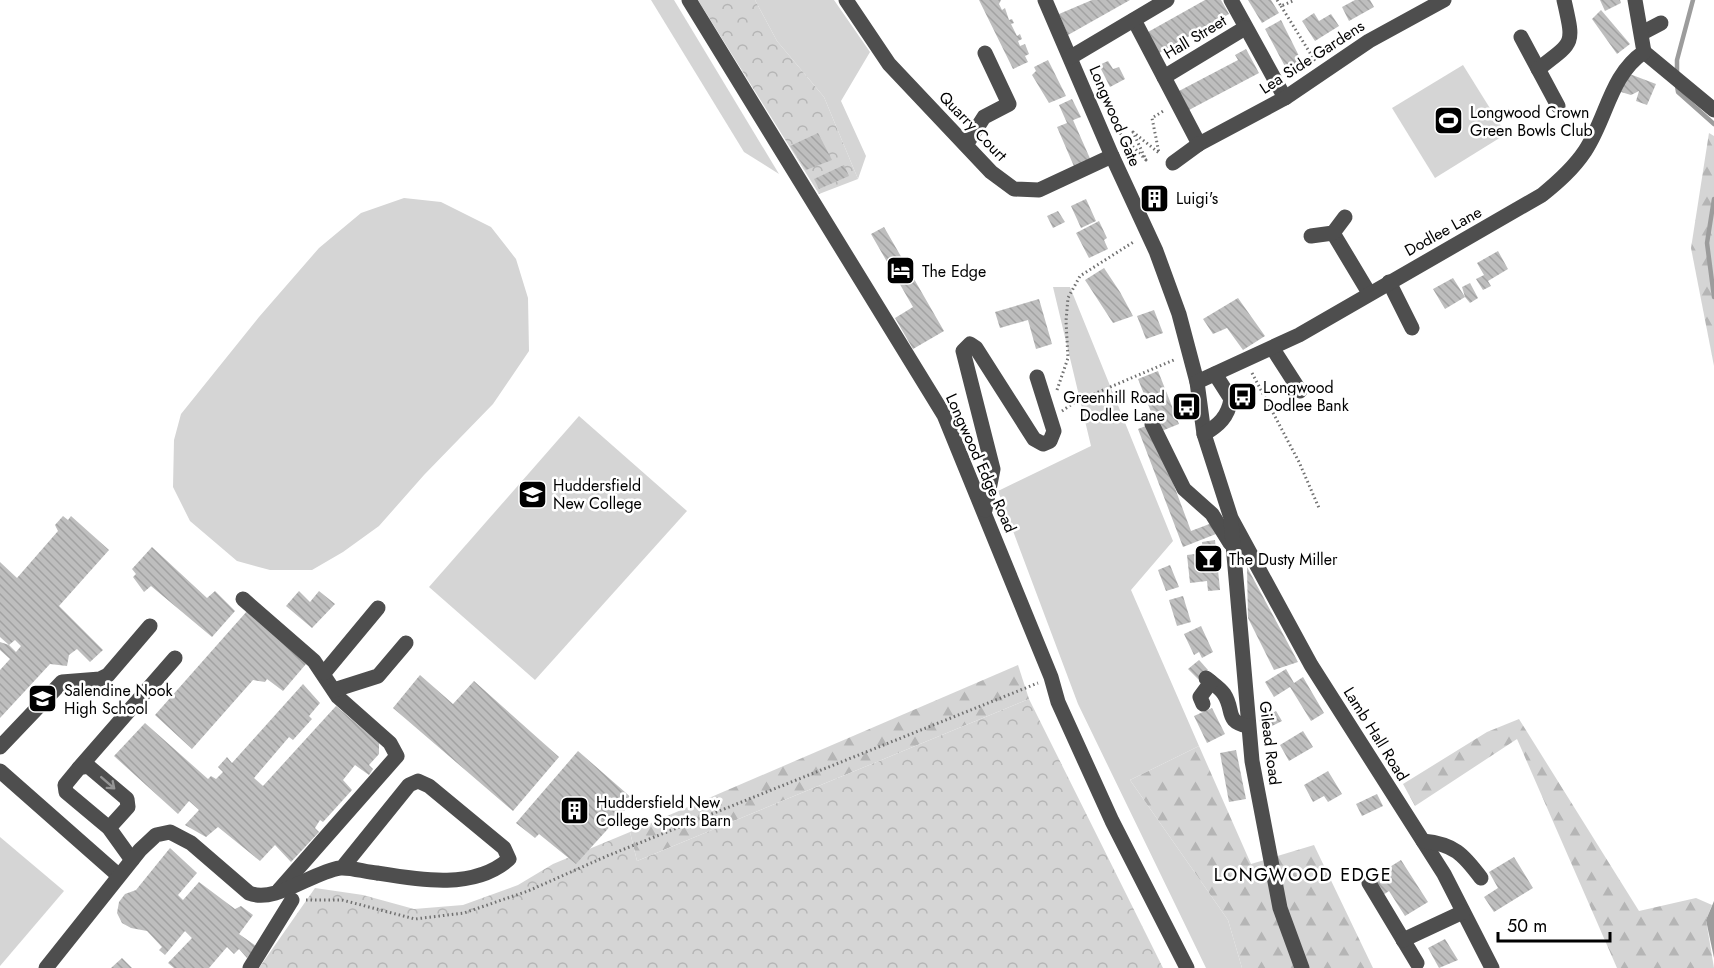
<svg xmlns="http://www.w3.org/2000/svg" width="1714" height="968" font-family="Jost,sans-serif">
<defs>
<pattern id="forest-firs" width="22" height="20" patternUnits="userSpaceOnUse" patternTransform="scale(1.5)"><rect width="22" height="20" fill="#d5d5d5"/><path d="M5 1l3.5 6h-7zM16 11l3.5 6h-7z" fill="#b5b5b5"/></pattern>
<pattern id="park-crowns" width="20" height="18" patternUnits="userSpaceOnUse" patternTransform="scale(1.5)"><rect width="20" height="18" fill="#d5d5d5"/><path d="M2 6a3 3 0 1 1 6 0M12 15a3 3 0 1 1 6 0" fill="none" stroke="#b5b5b5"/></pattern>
<pattern id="building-back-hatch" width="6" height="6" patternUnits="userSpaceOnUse" patternTransform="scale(1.5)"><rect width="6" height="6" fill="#bebebe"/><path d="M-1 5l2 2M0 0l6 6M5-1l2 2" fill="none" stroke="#a2a2a2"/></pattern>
</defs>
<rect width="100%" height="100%" fill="#fff"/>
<g fill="#d5d5d5">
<polygon points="651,0 674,0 779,174 744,152"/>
<polygon points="755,0 834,0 870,52 841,101 866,156 858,179 824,97 777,41"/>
<polygon points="1463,65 1506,134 1435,178 1392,108"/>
<polygon points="404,198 441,202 491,227 516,259 528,298 529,351 493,404 424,475 379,526 343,552 312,570 270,570 237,561 190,521 173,487 174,440 181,414 259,317 319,248 361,213"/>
<polygon points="1053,287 1070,287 1173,541 1131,590 1199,746 1130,780 1228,920 1242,968 1206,968 1078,704 998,491 1091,446"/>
<polygon points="579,416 687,511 535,680 429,587"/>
<polygon points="0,837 64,891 0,966"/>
</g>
<g fill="url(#forest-firs)">
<polygon points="1709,133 1714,136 1714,366 1691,248"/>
<polygon points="1018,665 1029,699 637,861 630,832"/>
<polygon points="1519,719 1639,911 1696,898 1712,905 1706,920 1714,968 1617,968 1517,739 1415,806 1403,784 1487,732"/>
<polygon points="1199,746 1251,864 1314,845 1373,968 1242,968 1228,920 1130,780"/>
</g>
<g fill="url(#park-crowns)">
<polygon points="698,0 755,0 777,41 824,97 858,179 819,194"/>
<polygon points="1029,699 1163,968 259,968 315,888 363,895 414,909 463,905 518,885 553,864 630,832 637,861"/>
</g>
<polygon fill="#9c9c9c" points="1714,901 1714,958 1706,920"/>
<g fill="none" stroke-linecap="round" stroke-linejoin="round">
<g stroke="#9c9c9c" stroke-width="4.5">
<polyline points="1677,75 1677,60 1693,0"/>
<polyline points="1677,86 1678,92 1714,124"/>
<polyline points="1714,199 1707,243 1714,297"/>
</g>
</g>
<g fill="url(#building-back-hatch)">
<polygon points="979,0 1001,0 999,4 1002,10 1005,8 1009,20 1012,19 1014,23 1011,24 1017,36 1020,34 1022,39 1018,41 1020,46 1025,44 1029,54 1025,56 1028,62 1013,69"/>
<polygon points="1092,0 1130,0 1068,35 1059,14"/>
<polygon points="1205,0 1221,0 1229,14 1159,53 1148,32"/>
<polygon points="1248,0 1271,0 1279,13 1262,23"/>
<polygon points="1355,0 1370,0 1374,7 1349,21 1342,7"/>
<polygon points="1600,0 1620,0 1621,3 1605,11"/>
<polygon points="1601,10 1630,44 1617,54 1592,19"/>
<polygon points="1314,13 1319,21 1331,14 1339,26 1315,41 1302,21"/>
<polygon points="1281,20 1303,64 1288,72 1265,29"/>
<polygon points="1246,49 1259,73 1189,110 1179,91 1238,60 1235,55"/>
<polygon points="1048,60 1066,96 1049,103 1032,75 1036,71 1034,67"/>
<polygon points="1108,61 1113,69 1119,67 1125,79 1110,87 1099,65"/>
<polygon points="1627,73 1656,84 1647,105 1636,101 1639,91 1631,95 1621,92"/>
<polygon points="1072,99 1081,117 1073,120 1092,163 1076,171 1057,127 1067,123 1059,105"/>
<polygon points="818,133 832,160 806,170 790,146"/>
<polygon points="844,165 849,176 819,189 814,179"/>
<polygon points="1160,187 1167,200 1149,210 1142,196"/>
<polygon points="1086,199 1096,221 1081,228 1071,206"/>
<polygon points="1058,211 1065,222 1053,228 1047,216"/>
<polygon points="1099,221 1107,238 1104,240 1108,249 1089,258 1076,233"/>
<polygon points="884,227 944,331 913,349 895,318 913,307 871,234"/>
<polygon points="1498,251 1508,269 1488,281 1491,286 1483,290 1476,279 1484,275 1477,263"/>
<polygon points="1104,268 1120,292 1133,316 1113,323 1085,280"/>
<polygon points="1453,278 1465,297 1462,287 1470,283 1478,298 1470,303 1465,297 1445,309 1433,289"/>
<polygon points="1238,298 1265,336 1243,350 1227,328 1213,334 1203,319"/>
<polygon points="1039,299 1052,344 1036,349 1028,320 1000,328 995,312"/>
<polygon points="1154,310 1163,333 1146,339 1137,316"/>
<polygon points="1158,371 1179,424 1159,432 1138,379"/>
<polygon points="1151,424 1191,531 1212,523 1216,534 1183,547 1138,429"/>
<polygon points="63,516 68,520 71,516 109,550 59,606 103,650 90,662 77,649 69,655 67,666 50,664 0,718 0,670 10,659 0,650 0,642 9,645 16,652 21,646 15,640 9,645 0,637 0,562 17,578 58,531 55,525"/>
<polygon points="1215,540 1220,590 1208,591 1207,581 1190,583 1187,555 1203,553 1202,542"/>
<polygon points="152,547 207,598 215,591 235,611 212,637 151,586 144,592 133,577 136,574 132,569"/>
<polygon points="1170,565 1179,587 1166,591 1158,570"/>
<polygon points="1247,567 1298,662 1274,670 1248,618"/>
<polygon points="299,591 310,602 319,591 335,604 312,628 286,606"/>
<polygon points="1183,596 1191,622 1177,626 1169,600"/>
<polygon points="248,610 306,664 283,691 267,679 265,682 253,680 192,749 155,715"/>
<polygon points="1201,626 1213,652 1202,658 1199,652 1194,655 1184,634"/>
<polygon points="1199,660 1208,670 1198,679 1188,669"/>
<polygon points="1286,669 1294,683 1303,677 1324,713 1311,721 1290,687 1274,697 1265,682"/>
<polygon points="420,675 453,704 474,681 559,757 513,811 393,708"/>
<polygon points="303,684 320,703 309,716 312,719 293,740 289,737 254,778 263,786 336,706 379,743 379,754 369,765 373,769 369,775 355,765 343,780 352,790 323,822 320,820 315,828 319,832 291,862 275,845 260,861 218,827 206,837 185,825 199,810 189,801 178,814 114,756 145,723 208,779 211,776 216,779 223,772 218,767 227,757 232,763"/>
<polygon points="1212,708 1225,734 1207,743 1194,716"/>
<polygon points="1276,711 1282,721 1264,730 1259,720"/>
<polygon points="1303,731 1313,747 1289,761 1280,745"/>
<polygon points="1236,750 1246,799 1229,802 1220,753"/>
<polygon points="578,751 634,800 576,864 539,834 535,838 516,823"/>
<polygon points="1328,771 1342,794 1328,802 1324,796 1313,802 1304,785"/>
<polygon points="1377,794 1383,806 1362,816 1356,804"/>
<polygon points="170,848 197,873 178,895 183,900 199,882 235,909 241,906 253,915 239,934 256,946 247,958 239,949 234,954 227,947 209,968 174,968 168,963 192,938 185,931 165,955 159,950 162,947 147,931 131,928 122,923 117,913 119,902 125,894 136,890"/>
<polygon points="1514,857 1533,888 1494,912 1484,897 1498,888 1489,872"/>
<polygon points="1401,860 1428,902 1405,916 1389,891 1383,895 1372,878"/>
<polygon points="1445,939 1458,960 1439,968 1428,948"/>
<polygon points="122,958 132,968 111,968"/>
</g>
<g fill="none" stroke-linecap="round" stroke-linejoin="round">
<g stroke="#707070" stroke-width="3" stroke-dasharray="1.5 3" stroke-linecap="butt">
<polyline points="1277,0 1281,6 1295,0"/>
<polyline points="1281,6 1315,61"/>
<polyline points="1117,130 1146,160 1133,132 1159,153 1152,118 1165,110"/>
<polyline points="1252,373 1299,462 1319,508"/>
<polyline points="1057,390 1068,358 1066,321 1068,298 1080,276 1135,241"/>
<polyline points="1062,411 1075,402 1176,359"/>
<polyline points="306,900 342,900 415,919 464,913 528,891 607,856 1038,683"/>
</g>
<g stroke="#4e4e4e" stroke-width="15">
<polyline points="689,0 944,415 1051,677 1058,702 1112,821 1187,968"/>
<polyline points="846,0 889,64 991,172 1014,189 1039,190 1112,156"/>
<polyline points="1045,0 1112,156 1156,251 1179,314 1197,382 1204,434 1231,518 1311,665 1444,874 1492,968"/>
<polyline points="1231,0 1285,98"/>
<polyline points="1134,20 1199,144 1285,98 1369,41 1444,0"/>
<polyline points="1642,33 1661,23"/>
<polyline points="1521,37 1558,106"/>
<polyline points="1644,52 1714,110"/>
<polyline points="1071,57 1167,0"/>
<path d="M1538 69C1575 41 1574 45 1564 0"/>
<polyline points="1164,77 1245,28"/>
<polyline points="966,145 984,117 1009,104 985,53"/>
<polyline points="1173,163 1199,144"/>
<polyline points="1333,233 1369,293"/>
<polyline points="1311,236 1333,233 1345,217"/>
<polyline points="1389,282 1412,328"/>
<polyline points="1273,349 1300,391"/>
<path d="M1197 382 1299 335 1542 195C1558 182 1573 169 1585 151 1607 118 1610 75 1644 52L1635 0"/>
<polyline points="1152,424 1184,489 1212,514 1230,543"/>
<path d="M1204 434C1219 425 1228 417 1231 399L1215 374"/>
<polyline points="985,510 993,469 963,351 970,344 976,348 1034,439 1043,444 1050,441 1054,431 1037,377"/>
<polyline points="1231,521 1252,761 1280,908 1302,968"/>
<polyline points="243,599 314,661 338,697 390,743 397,756 279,890"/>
<polyline points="324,673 378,608"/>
<path d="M1206 678C1212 683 1220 688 1224 694 1235 711 1224 721 1248 726"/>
<polyline points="334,690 378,676 406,643"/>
<polyline points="1203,704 1200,697 1211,682"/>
<polyline points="0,747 62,682 100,679 108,675 150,626"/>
<polyline points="79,768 175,658"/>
<polyline points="0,771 118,875"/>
<polyline points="109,828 128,807 127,799 88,766 79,768 65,785 66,792 109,828 132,860"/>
<path d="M1423 841C1454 844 1463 854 1481 878"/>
<polyline points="1369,883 1417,963"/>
<polyline points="1403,940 1463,912"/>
<path d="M46 968 140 850 156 835 170 832 191 843 249 893C275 904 312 872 340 868 351 867 365 872 377 873 419 880 474 890 509 859L504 848 429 786 418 781 409 785 342 868"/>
<polyline points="250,968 292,900"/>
</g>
</g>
<defs><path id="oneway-shaft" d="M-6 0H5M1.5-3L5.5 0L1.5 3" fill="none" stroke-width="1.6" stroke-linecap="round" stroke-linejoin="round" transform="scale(1.5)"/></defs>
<use stroke="#959595" href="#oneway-shaft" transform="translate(108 783) rotate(41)"/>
<defs>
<symbol id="stadium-square" viewBox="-11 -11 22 22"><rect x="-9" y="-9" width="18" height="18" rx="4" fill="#000" stroke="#fff"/><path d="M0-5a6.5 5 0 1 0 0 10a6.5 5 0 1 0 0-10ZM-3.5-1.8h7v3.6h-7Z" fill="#fff"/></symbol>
<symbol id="building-square" viewBox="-11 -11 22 22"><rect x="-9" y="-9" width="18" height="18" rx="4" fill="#000" stroke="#fff"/><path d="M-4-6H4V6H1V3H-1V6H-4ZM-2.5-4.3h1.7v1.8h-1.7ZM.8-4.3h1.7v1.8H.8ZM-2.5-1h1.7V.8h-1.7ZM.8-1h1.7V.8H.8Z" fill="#fff"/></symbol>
<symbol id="hotel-square" viewBox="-11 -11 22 22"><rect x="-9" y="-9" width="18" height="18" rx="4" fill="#000" stroke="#fff"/><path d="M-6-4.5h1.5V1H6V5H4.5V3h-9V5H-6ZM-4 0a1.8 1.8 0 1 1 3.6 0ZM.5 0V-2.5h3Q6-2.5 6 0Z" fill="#fff"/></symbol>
<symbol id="bus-square" viewBox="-11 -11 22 22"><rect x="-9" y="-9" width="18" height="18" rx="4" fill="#000" stroke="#fff"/><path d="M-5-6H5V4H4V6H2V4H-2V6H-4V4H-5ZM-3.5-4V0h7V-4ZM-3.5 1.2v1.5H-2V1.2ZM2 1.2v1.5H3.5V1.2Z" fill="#fff"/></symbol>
<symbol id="university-square" viewBox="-11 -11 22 22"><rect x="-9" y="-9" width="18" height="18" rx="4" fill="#000" stroke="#fff"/><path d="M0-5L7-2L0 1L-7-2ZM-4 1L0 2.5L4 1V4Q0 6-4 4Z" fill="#fff"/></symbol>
<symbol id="bar-square" viewBox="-11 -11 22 22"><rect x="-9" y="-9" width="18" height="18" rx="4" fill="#000" stroke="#fff"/><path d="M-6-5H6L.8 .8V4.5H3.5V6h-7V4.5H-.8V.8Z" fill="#fff"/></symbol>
<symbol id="school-square" viewBox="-11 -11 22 22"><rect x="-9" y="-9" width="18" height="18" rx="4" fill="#000" stroke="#fff"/><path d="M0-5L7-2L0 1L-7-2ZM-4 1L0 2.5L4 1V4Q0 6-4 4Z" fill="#fff"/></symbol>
</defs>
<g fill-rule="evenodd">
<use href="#stadium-square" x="1432" y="104" width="33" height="33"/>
<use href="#building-square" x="1138" y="182" width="33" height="33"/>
<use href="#hotel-square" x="884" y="254" width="33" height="33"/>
<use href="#bus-square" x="1226" y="380" width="33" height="33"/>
<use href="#bus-square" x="1170" y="390" width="33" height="33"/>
<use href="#university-square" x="516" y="478" width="33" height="33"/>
<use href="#bar-square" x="1192" y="542" width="33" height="33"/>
<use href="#school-square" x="26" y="682" width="33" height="33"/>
<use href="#building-square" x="558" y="794" width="33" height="33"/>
</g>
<g text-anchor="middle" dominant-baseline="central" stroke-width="5" stroke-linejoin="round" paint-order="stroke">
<g font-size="16" fill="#000" stroke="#fff">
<text transform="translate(1195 37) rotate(-31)">Hall Street</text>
<text transform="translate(1312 57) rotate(-33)">Lea Side Gardens</text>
<text transform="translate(1115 116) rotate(67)">Longwood Gate</text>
<text transform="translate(973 126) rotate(46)">Quarry Court</text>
<text transform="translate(1443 231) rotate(-29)">Dodlee Lane</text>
<text transform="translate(981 463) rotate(66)">Longwood Edge Road</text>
<text transform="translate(1376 734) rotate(58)">Lamb Hall Road</text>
<text transform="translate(1270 743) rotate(83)">Gilead Road</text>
</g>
<g font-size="16" fill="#000" stroke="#fff" text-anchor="start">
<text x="1470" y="112">Longwood Crown<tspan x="1470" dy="18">Green Bowls Club</tspan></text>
<text x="1176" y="198">Luigi's</text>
<text x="922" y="271">The Edge</text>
<text x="1263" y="387">Longwood<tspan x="1263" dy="18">Dodlee Bank</tspan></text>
<text x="1165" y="397" text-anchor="end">Greenhill Road<tspan x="1165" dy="18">Dodlee Lane</tspan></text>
<text x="553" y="485">Huddersfield<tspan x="553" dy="18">New College</tspan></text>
<text x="1229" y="559">The Dusty Miller</text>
<text x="64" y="690">Salendine Nook<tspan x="64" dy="18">High School</tspan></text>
<text x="596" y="802">Huddersfield New<tspan x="596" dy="18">College Sports Barn</tspan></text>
</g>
<g font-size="18" letter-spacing="1.5" fill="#000" stroke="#fff">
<text x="1303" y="875">LONGWOOD EDGE</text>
</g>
</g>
<path d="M1498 932v9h112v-9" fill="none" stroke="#000000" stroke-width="3"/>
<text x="1507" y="932" font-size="18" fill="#000000" stroke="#ffffff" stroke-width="4.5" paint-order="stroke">50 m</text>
</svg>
